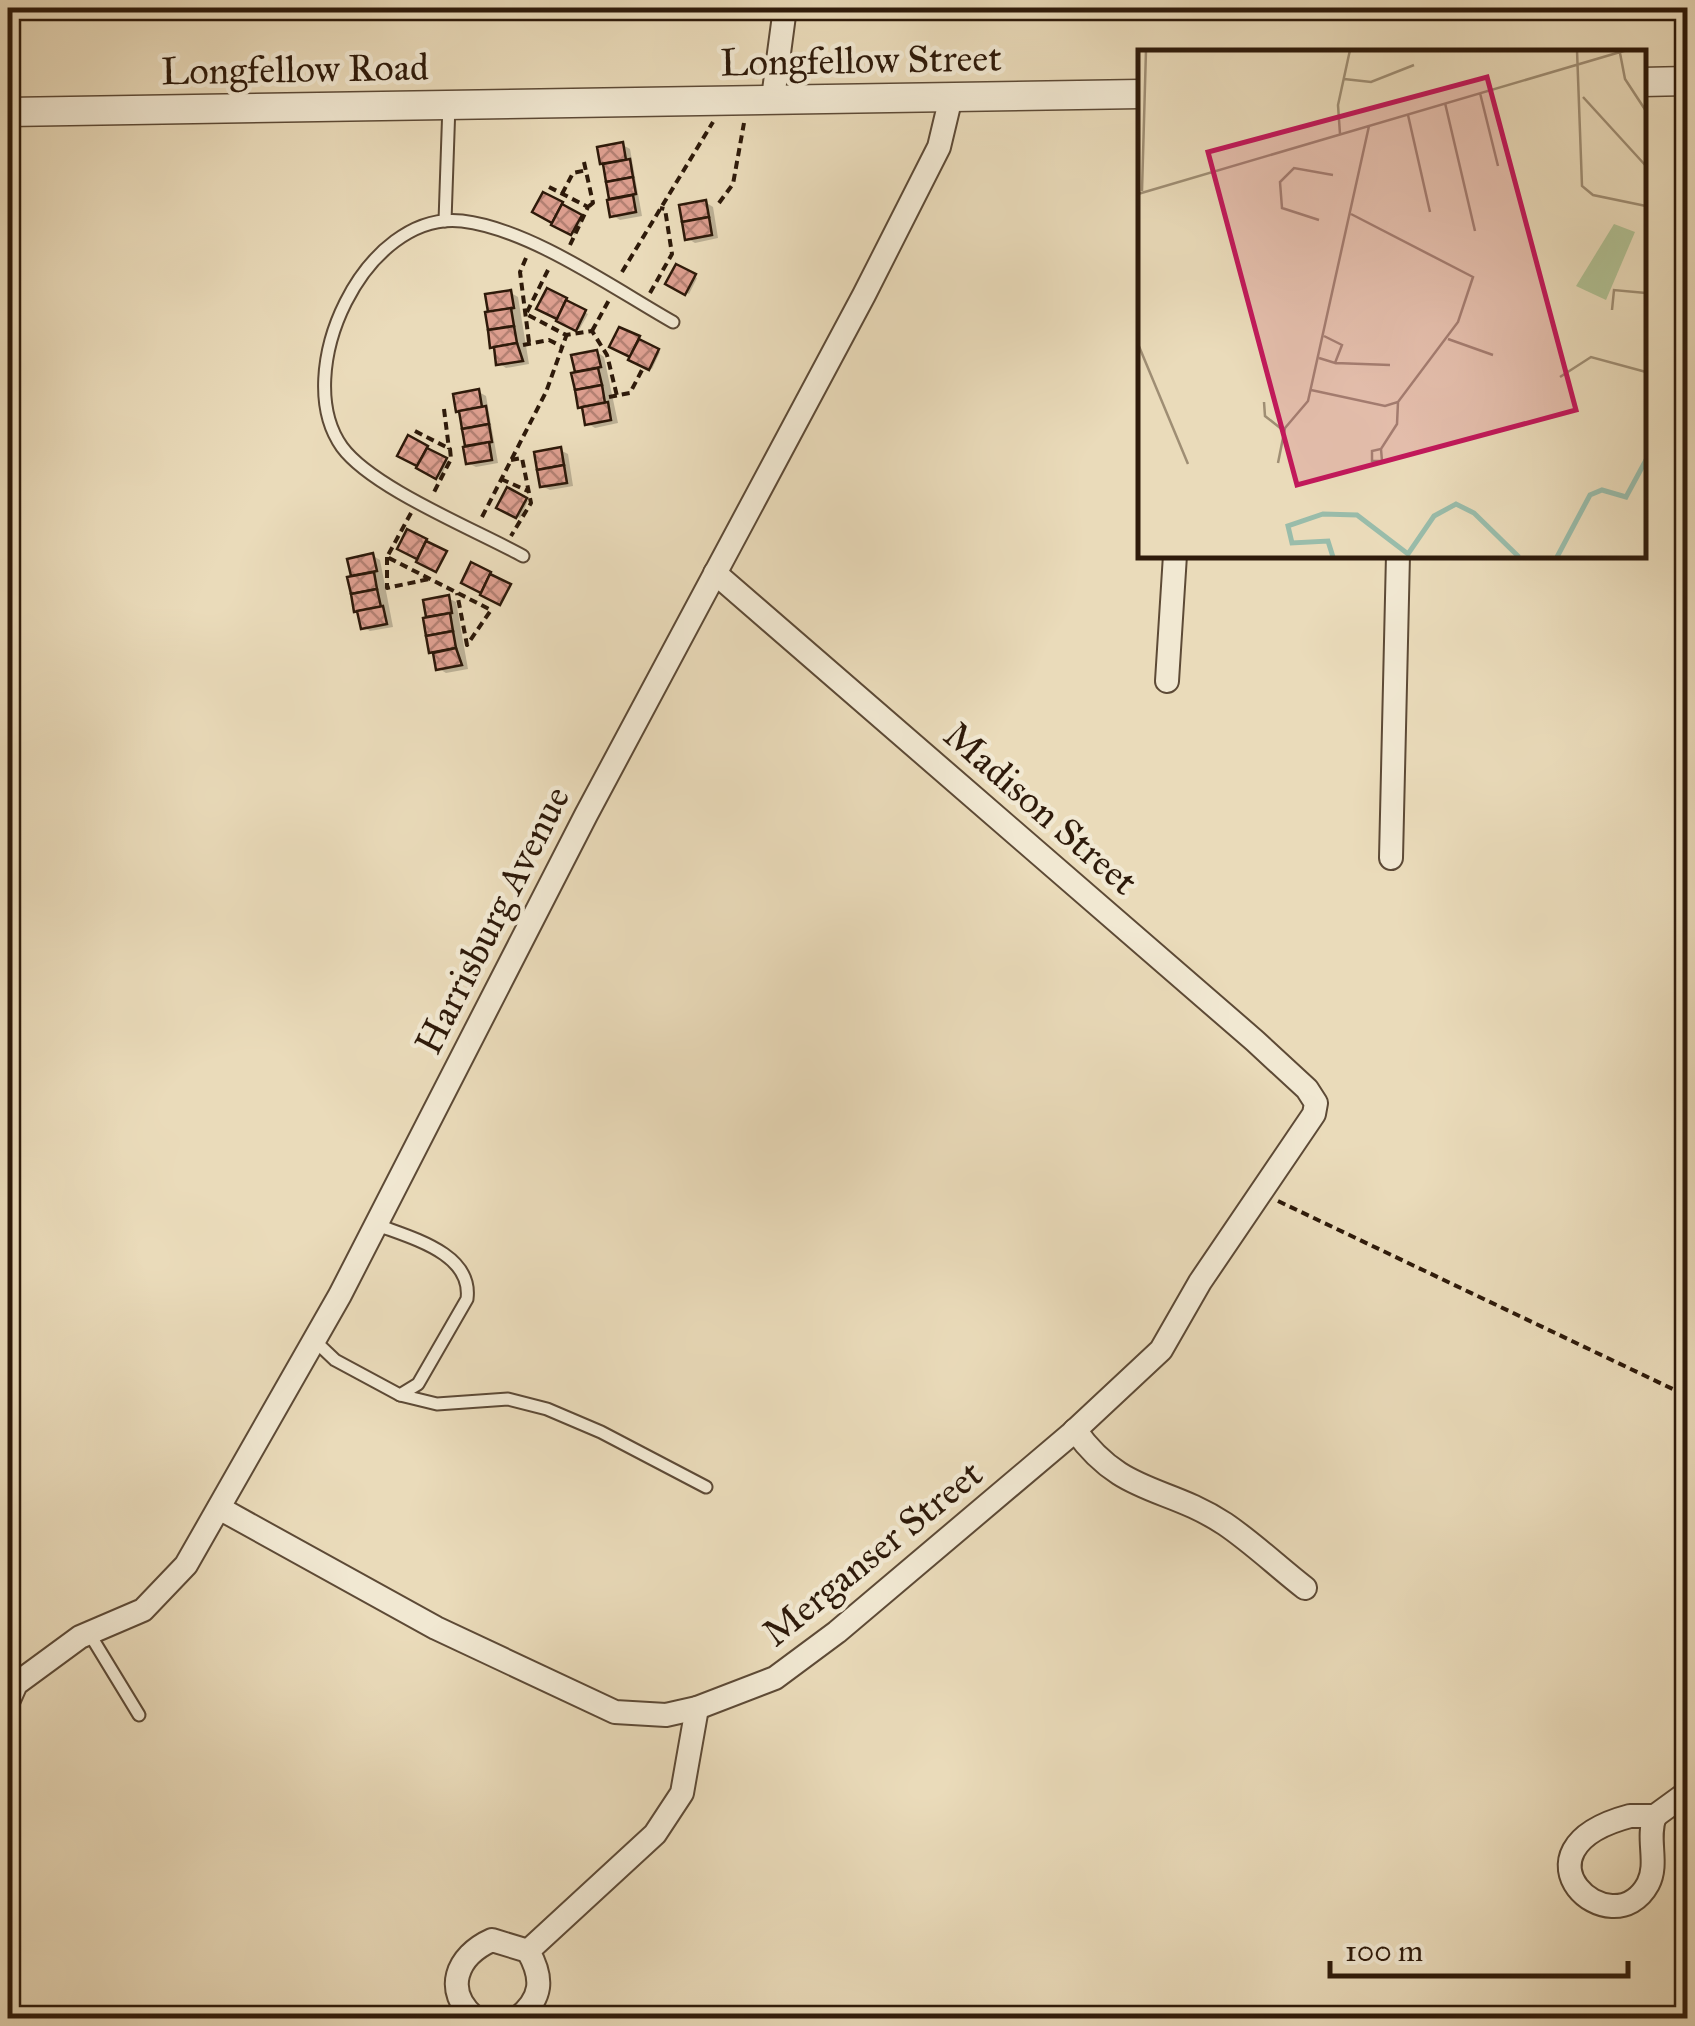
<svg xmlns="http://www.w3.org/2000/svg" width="1695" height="2026" font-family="'IM FELL Great Primer',serif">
<defs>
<pattern id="building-cross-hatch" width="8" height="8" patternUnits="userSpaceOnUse" patternTransform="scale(2.5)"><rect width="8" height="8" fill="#dc9e8e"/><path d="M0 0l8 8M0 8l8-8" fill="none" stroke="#b38072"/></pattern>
</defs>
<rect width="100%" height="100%" fill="#eadbba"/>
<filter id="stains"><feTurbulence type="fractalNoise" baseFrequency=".002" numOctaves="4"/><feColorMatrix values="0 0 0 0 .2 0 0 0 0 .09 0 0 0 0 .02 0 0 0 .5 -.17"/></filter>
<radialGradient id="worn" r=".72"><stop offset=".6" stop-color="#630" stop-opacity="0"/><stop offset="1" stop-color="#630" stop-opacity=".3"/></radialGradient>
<g fill="#0003">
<polygon points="623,145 630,149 642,216 620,220 612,215 600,149"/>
<polygon points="544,195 583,219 575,235 535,211"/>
<polygon points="705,202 713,207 718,238 695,243 687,238"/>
<polygon points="677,267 697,278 689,294 669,283"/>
<polygon points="548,291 588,314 579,330 540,308"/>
<polygon points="511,293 518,297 529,364 506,368 499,363 488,296"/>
<polygon points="620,330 660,352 652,369 613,346"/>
<polygon points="597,352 604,357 618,423 595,428 587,423 580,407 574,357"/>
<polygon points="479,392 486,396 498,463 476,467 468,463 456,396"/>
<polygon points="409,439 448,462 440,478 400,455"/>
<polygon points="560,450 568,454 573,486 550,490 542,486"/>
<polygon points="508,490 528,501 520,518 500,507"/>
<polygon points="373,556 380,560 393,627 370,631 363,627 353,595 350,561"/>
<polygon points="448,598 456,602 468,669 446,673 438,668 426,602"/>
</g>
<g fill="url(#building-cross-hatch)" stroke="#2e1a0a" stroke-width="2.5">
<polygon points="623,142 626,160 600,164 597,147"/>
<polygon points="630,159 633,177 606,182 603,164"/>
<polygon points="633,177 636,194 609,199 606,182"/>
<polygon points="543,192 563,202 552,223 532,212"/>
<polygon points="633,195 636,212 610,217 607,200"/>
<polygon points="706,200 709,217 682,222 679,205"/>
<polygon points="562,204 582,215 571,235 551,225"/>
<polygon points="709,217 712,235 685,240 682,222"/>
<polygon points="676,264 696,274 685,295 665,284"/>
<polygon points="547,288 567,298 557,319 536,309"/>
<polygon points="511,290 514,308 488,312 485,294"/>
<polygon points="566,300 586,310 576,331 556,321"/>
<polygon points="511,308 514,326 488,330 485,312"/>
<polygon points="514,326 517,343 490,348 488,330"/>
<polygon points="619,327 640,336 630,357 609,347"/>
<polygon points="639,339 659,349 649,370 628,360"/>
<polygon points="517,343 523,361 496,365 494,347"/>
<polygon points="597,350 601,367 575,372 571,355"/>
<polygon points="598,368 602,385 575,390 571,373"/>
<polygon points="602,385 605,403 578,408 575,390"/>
<polygon points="479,389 482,407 456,412 453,394"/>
<polygon points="608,402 611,420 585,425 582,407"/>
<polygon points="486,406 489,424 462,429 459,411"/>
<polygon points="489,424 492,442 465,446 462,429"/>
<polygon points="408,435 428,446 417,466 397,456"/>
<polygon points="489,442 492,460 466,464 463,447"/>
<polygon points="561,447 564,465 537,470 534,452"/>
<polygon points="427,448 447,458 436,479 416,468"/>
<polygon points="564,465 567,483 540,487 537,470"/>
<polygon points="507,487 527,498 516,518 496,508"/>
<polygon points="407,529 427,539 417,559 397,549"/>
<polygon points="426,541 447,551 436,572 416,562"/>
<polygon points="373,553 377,571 351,576 347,559"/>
<polygon points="471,562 491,572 481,593 461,583"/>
<polygon points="374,572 377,589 351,594 347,577"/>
<polygon points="490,574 511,584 500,605 480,595"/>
<polygon points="377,589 381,607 354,612 351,594"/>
<polygon points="449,595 452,613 426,617 423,600"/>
<polygon points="383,606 387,624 361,629 357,611"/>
<polygon points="450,613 453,631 426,636 423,618"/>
<polygon points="453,631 456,648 429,653 426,636"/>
<polygon points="456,648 462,665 436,670 433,653"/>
</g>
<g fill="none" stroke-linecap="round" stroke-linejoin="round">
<defs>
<g id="service">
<polyline points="445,221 449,104"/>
<path d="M523 556C476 530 372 488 342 447 289 373 365 210 462 221 530 229 613 288 673 322"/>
<path d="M315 1341 335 1360 400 1395 418 1384 467 1299C473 1253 411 1238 375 1224"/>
<polyline points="400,1395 437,1404 508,1399 547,1409 601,1432 706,1487"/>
<polyline points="89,1633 139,1715"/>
</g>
<g id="minor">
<polyline points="773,98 785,8"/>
<polyline points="1167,681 1175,555"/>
<polyline points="1391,858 1398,555"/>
<path d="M1075 1430C1122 1496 1166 1485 1225 1524 1253 1543 1278 1567 1305 1588"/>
<polyline points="219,1508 436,1628 615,1712 666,1715 697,1708 775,1678 837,1632 1070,1435 1161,1350 1200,1282 1314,1114 1316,1103 1307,1089 1255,1041 715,573"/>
<polyline points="8,1702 16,1684 80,1637 143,1610 186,1565 340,1295 586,815 864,295 939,147 951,97"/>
<path d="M1630 1816H1655C1646 1839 1659 1863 1648 1884 1612 1950 1502 1850 1630 1816Z"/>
<polyline points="1655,1816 1688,1792"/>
<polyline points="528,1951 655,1834 682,1793 697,1708"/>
<path d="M475 2018C443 1991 456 1956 492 1940L528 1951C544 1979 542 1998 518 2018"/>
</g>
<g id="tertiary">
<polyline points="1642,82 1688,81"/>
<polyline points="8,112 1140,94"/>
</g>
</defs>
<use href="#service" stroke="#5d4a36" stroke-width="15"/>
<use href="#minor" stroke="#5d4a36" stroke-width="26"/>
<use href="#tertiary" stroke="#5d4a36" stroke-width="31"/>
<g stroke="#2e1a0a" stroke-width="4" stroke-dasharray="8 5" stroke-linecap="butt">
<polyline points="584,162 593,203 588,207"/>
<polyline points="549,187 588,207 570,245"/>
<polyline points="562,194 573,173 587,170"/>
<polyline points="719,203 733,184 744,123"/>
<polyline points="526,258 520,272 529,342"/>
<polyline points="548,270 526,314 566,335 592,331 607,355 617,396"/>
<polyline points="622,272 713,122"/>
<polyline points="650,293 672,254 665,209 660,208"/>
<polyline points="592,331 609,300"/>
<polyline points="523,345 549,340 561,346"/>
<polyline points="609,397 630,393 642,370"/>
<polyline points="444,409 449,449"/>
<polyline points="415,431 450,449 451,459 432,496"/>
<polyline points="511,460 522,458 531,503 511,536"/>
<polyline points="501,479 528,491"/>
<polyline points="411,513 387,557 491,610 467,645 457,593"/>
<polyline points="482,517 546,392 568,331"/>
<polyline points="387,557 387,588 429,579"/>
<polyline points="1278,1201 1679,1392 1688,1388"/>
<polyline points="1679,1392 1688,1398"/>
</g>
<use href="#service" stroke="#f1e8d2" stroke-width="11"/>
<use href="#minor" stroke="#f1e8d2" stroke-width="22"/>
<use href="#tertiary" stroke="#f1e8d2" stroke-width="28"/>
</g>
<g text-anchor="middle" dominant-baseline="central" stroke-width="9" stroke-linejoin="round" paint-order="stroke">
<g font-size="38" fill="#2e1a0a" stroke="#f1e8d2">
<text transform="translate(861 60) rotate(-1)">Longfellow Street</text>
<text transform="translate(295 69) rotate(-1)">Longfellow Road</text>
<text transform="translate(1041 808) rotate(41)">Madison Street</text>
<text transform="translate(492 920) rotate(-63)">Harrisburg Avenue</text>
<text transform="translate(872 1553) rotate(-39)">Merganser Street</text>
</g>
</g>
<g transform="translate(1138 50)">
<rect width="508" height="508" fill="#eadbba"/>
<path d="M476 174 497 182 468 250 438 236Z" fill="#b1c194"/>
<path fill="none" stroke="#99bcaa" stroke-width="5" d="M195 507 190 491 154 493 150 476 185 464 219 465 270 504 296 466 318 454 336 463 381 507M419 507 452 445 464 440 488 447 508 410"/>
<path fill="none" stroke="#9f8e74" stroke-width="2.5" d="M439 0 444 136 455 145 508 156M482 3 487 29 508 61M206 29 233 32 276 15M342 43 360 116M445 47 508 116M307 53 337 181M270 65 292 162M202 84 200 55 212 0M4 141 8 0M0 144 489 0M181 170 144 158 142 132 156 118 195 125M474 260 476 240 508 243M310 289 355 305M0 294 50 414M181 308 197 313 204 295 186 286M197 313 252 315M422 327 453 307 508 322M173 340 247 356 260 352 320 272 335 227 213 164M126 352 127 366 146 381M243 399 244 411H234V401L243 399 259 374 260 352M140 413 147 378 170 351 231 76"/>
<path fill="#c2185b" fill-opacity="0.15" stroke="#c2185b" stroke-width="5" d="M349 27 438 360 159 435 70 102Z"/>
<rect width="508" height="508" fill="none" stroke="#2e1a0a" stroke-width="5"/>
</g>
<rect width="1695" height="2026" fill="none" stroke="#eadbba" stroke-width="40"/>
<rect x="10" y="10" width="1675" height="2006" fill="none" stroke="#2e1a0a" stroke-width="5"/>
<rect x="20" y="20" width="1655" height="1986" fill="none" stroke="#2e1a0a" stroke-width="2.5"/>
<path d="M1330 1961v15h298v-15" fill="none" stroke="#2e1a0a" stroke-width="5"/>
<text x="1345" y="1961" font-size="30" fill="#2e1a0a" stroke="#f1e8d2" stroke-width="8" paint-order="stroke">100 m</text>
<rect width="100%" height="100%" filter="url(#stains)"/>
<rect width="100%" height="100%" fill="url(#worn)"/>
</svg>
